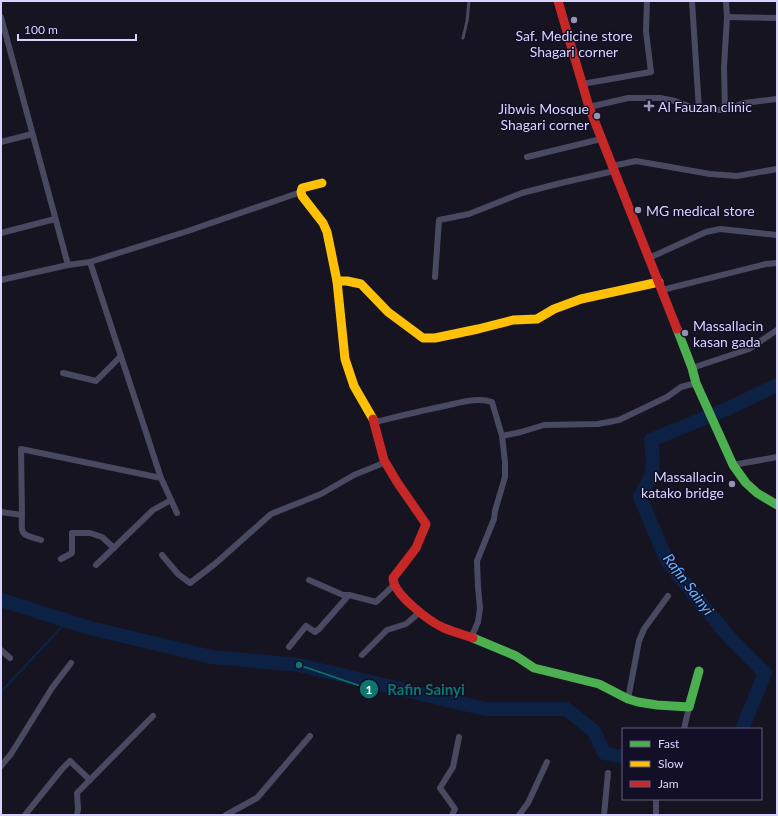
<svg xmlns="http://www.w3.org/2000/svg" width="778" height="816" font-family="Lato,sans-serif">
<rect width="100%" height="100%" fill="#161421"/>
<g fill="none" stroke-linecap="round" stroke-linejoin="round">
<polyline stroke="#0d2144" stroke-width="2.5" points="1,692 67,621"/>
<g stroke="#0d2144" stroke-width="14">
<polyline points="1,600 90,628 212,657 299,665 485,709 566,709 594,731 604,753 623,757"/>
<polyline points="742,729 765,673 729,637 667,561 640,497 652,475 653,461 651,440 729,408 777,385"/>
</g>
<polyline stroke="#4a4962" stroke-width="3" points="463,38 467,21 469,1"/>
<g stroke="#4a4962" stroke-width="6">
<polyline points="692,1 699,110"/>
<polyline points="1,17 68,265"/>
<polyline points="727,17 777,18"/>
<polyline points="582,84 651,72 646,31 647,1"/>
<polyline points="589,107 628,98 660,98 675,101 699,110 725,110 744,103 777,99"/>
<polyline points="725,110 724,67 727,17 726,1"/>
<polyline points="1,142 32,134"/>
<polyline points="527,157 601,139"/>
<polyline points="612,166 636,161 710,174 737,176 777,169"/>
<polyline points="1,233 55,219"/>
<polyline points="649,258 706,232 720,229 777,235"/>
<polyline points="90,262 161,478 177,513"/>
<polyline points="435,277 439,220 469,214 522,193 561,183 614,171"/>
<polyline points="1,280 68,265 90,262 188,231 301,192"/>
<polyline points="662,290 766,264 777,263"/>
<polyline points="692,368 749,349 777,330"/>
<polyline points="63,373 96,381 121,356"/>
<path d="M375 422C400 416 424 410 449 405 462 402 479 397 492 402L502 436 505 462V477L495 511 494 519 477 561 478 587 480 608 478 622 471 638"/>
<polyline points="502,436 521,432 544,425 598,424 619,420 667,397 681,387 696,383"/>
<polyline points="733,465 777,457"/>
<polyline points="1,512 22,515 21,449 161,478"/>
<path d="M22 515C21 536 21 534 41 540"/>
<polyline points="162,555 178,574 190,583 216,563 271,514 321,494 354,475 386,462"/>
<polyline points="61,559 72,553 72,533 90,533 102,537 114,548"/>
<polyline points="96,565 153,510 171,500"/>
<polyline points="309,580 343,595 349,595 376,602 394,585"/>
<polyline points="289,647 306,626 315,632 319,629 349,595"/>
<polyline points="1,650 10,658"/>
<polyline points="362,655 387,630 406,624 420,612"/>
<polyline points="628,699 639,641 644,629 668,596"/>
<polyline points="684,729 689,707"/>
<polyline points="1,766 11,754 52,688 71,663"/>
<polyline points="25,815 62,769 70,761 90,780"/>
<polyline points="77,815 78,809 77,793 153,716"/>
<polyline points="226,815 257,798 310,736"/>
<polyline points="452,815 455,809 440,788 453,767 459,737"/>
<polyline points="519,815 528,803 547,762"/>
<polyline points="604,815 608,773"/>
<polyline points="656,815 656,799"/>
</g>
<g stroke="#4caf50" stroke-width="9">
<polyline points="677,329 692,368 696,383 733,465 746,483 757,493 777,505"/>
<polyline points="473,638 516,656 534,668 599,684 628,699 638,702 657,705 689,707 699,671"/>
</g>
<g stroke="#ffc107" stroke-width="9">
<polyline points="322,183 302,188 301,192 302,196 323,223 327,232 337,281 345,359 354,386 373,419"/>
<polyline points="337,281 347,281 361,284 388,312 423,338 435,338 478,329 513,320 537,319 554,309 581,299 659,282"/>
</g>
<g stroke="#c62828" stroke-width="9">
<polyline points="558,1 589,107 677,329"/>
<path d="M373 419 384 460 397 482 426 524 416 548 393 578C393 594 430 622 444 628 454 632 464 635 473 638"/>
</g>
</g>
<g fill="#9591b1" stroke="#130f26" stroke-width="1.5">
<circle cx="574" cy="20" r="4"/>
<path d="M647 100h4v4h4v4h-4v4h-4v-4h-4v-4h4z"/>
<circle cx="597" cy="116" r="4"/>
<circle cx="638" cy="210" r="4"/>
<circle cx="685" cy="333" r="4"/>
<circle cx="732" cy="484" r="4"/>
</g>
<g text-anchor="middle" dominant-baseline="central" stroke-width="3" stroke-linejoin="round" paint-order="stroke">
<g font-size="14" fill="#d9d4ff" stroke="#130f26" text-anchor="start">
<text x="574" y="35" text-anchor="middle">Saf. Medicine store<tspan x="574" dy="16">Shagari corner</tspan></text>
<text x="658" y="106">Al Fauzan clinic</text>
<text x="589" y="108" text-anchor="end">Jibwis Mosque<tspan x="589" dy="16">Shagari corner</tspan></text>
<text x="646" y="210">MG medical store</text>
<text x="693" y="325">Massallacin<tspan x="693" dy="16">kasan gada</tspan></text>
<text x="724" y="476" text-anchor="end">Massallacin<tspan x="724" dy="16">katako bridge</tspan></text>
</g>
<g font-size="15" font-style="italic" fill="#62b6ff" stroke="#130f26">
<text transform="translate(689 584) rotate(53)">Rafin Sainyi</text>
</g>
</g>
<path fill="none" stroke="#0f766e" stroke-width="1.5" d="M299 665L369 689"/>
<g fill="#0f766e" stroke="#130f26" stroke-width="1.5">
<circle cx="299" cy="665" r="4"/>
<circle cx="369" cy="689" r="10"/>
</g>
<g font-size="12" text-anchor="middle" font-weight="bold" fill="#fff">
<text x="369" y="694">1</text>
</g>
<g font-size="15" text-anchor="middle" font-weight="bold" fill="#0f766e" stroke="#130f26" stroke-width="3" stroke-linejoin="round" paint-order="stroke">
<text x="426" y="695">Rafin Sainyi</text>
</g>
<rect width="778" height="816" fill="none" stroke="#d9d4ff" stroke-width="4"/>
<rect x="622" y="728" width="140" height="72" fill="#130f26" stroke="#625e7d"/>
<rect x="630" y="741" width="20" height="6" fill="#4caf50" stroke="#625e7d"/>
<text x="658" y="748" font-size="12" fill="#d9d4ff">Fast</text>
<rect x="630" y="761" width="20" height="6" fill="#ffc107" stroke="#625e7d"/>
<text x="658" y="768" font-size="12" fill="#d9d4ff">Slow</text>
<rect x="630" y="781" width="20" height="6" fill="#c62828" stroke="#625e7d"/>
<text x="658" y="788" font-size="12" fill="#d9d4ff">Jam</text>
<path d="M18 34v6h118v-6" fill="none" stroke="#d9d4ff" stroke-width="2"/>
<text x="24" y="34" font-size="12" fill="#d9d4ff" stroke="#130f26" stroke-width="3" paint-order="stroke">100 m</text>
</svg>
